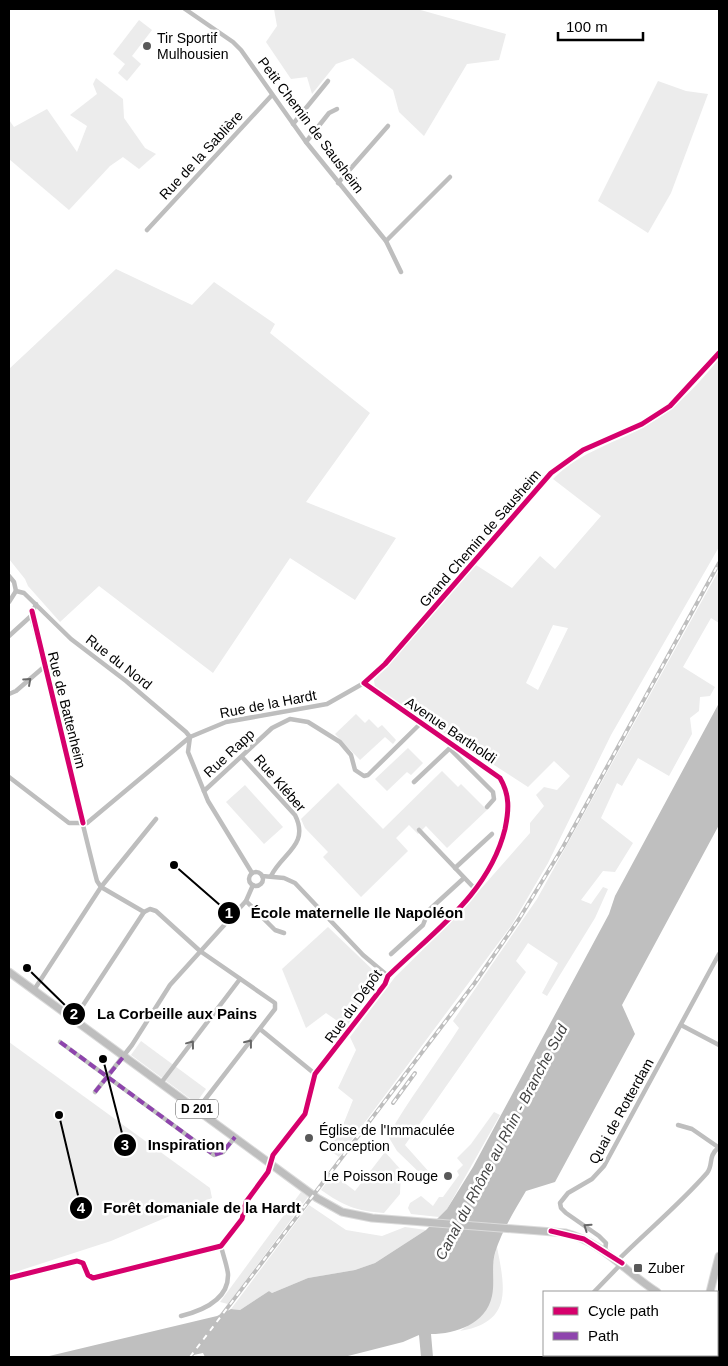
<svg xmlns="http://www.w3.org/2000/svg" width="728" height="1366" font-family="Arial,sans-serif">
<rect width="100%" height="100%" fill="#fff"/>
<g fill="#ececec" fill-rule="evenodd">
<polygon points="274,9 417,9 506,34 499,60 467,64 424,136 399,112 393,90 353,58 336,64 312,94 307,77 291,79 266,42 277,26"/>
<polygon points="139,20 152,30 132,56 141,64 127,81 118,73 125,64 113,54"/>
<polygon points="96,78 123,99 124,118 145,148 156,154 139,169 123,157 110,166 69,210 9,159 9,120 14,127 47,109 77,152 87,126 70,115 97,94 93,84"/>
<polygon points="658,81 686,91 708,94 671,193 648,233 598,201"/>
<polygon points="116,269 192,305 214,282 275,324 270,333 370,413 306,502 396,538 355,600 290,558 213,673 99,586 60,622 28,586 25,579 9,559 9,369"/>
<path d="M719 359V547L611 735 548 863 511 926 339 1157 329 1150 343 1125 353 1100 338 1088 356 1050 350 1037 395 977 455 918 530 833V823L544 806 536 795 544 787 557 790 570 776 554 761 528 787 375 688 374 680 476 565 512 588 540 556 555 569 601 516 553 479C580 451 617 443 649 424 677 408 699 383 719 359ZM553 625 568 628 538 690 526 683Z"/>
<path d="M719 570V623L711 618 683 667 715 687 710 696 700 697 699 711 690 718 692 734 669 776 638 758 622 786 617 783 601 818 633 843 615 872 603 871 581 900 591 904 603 887 608 889 595 918 547 996 542 993 558 963 528 943 516 961 526 972 405 1145 430 1173 426 1179 397 1151 388 1136C409 1099 436 1064 459 1028L453 1021 537 899Z"/>
<polygon points="356,714 365,723 369,719 378,728 382,725 396,740 393,744 385,737 360,760 335,734"/>
<polygon points="408,748 423,763 411,775 407,772 387,791 375,779"/>
<polygon points="442,771 458,787 461,784 487,810 447,848 426,826 418,834 409,825 396,838 408,851 361,897 323,857 328,852 305,828 301,819 338,783 383,829"/>
<polygon points="245,785 283,827 264,844 226,802"/>
<polygon points="328,927 376,973 377,983 346,1027 326,1013 306,1028 282,969"/>
<polygon points="141,1041 206,1089 196,1103 131,1055"/>
<polygon points="9,1042 210,1188 212,1198 111,1241 9,1274"/>
<polygon points="494,1112 500,1115 447,1209 439,1217 411,1214 408,1208 410,1203 421,1196 433,1206 439,1197 443,1197 459,1175 457,1171 463,1165 457,1158 471,1144"/>
<path d="M385 1152 401 1170 400 1194 384 1213C356 1211 344 1206 321 1190L333 1174 355 1191Z"/>
<polygon points="301,1192 308,1197 228,1304 220,1302"/>
<polygon points="309,1205 346,1230 382,1236 405,1227 426,1230 375,1263 355,1270 308,1278 272,1293 269,1291 240,1310 231,1309"/>
<path d="M497 1247C505 1288 513 1322 460 1331 506 1301 483 1288 497 1247Z"/>
</g>
<path fill="#bfbfbf" d="M719 703V825L622 1005 635 1034 555 1182 526 1191C515 1210 501 1232 495 1253 491 1267 495 1282 492 1296 486 1324 456 1334 431 1334L433 1357H421L419 1335 403 1342 344 1357H205L203 1353 184 1357H45L217 1316 231 1309 240 1310 269 1291 272 1293 308 1278 355 1270 375 1263 426 1230 447 1209 473 1167 609 914 615 896Z"/>
<g fill="none" stroke-linecap="round" stroke-linejoin="round">
<defs>
<g id="primary">
<path d="M9 972 317 1198 342 1212 372 1218 566 1233C604 1243 625 1272 657 1292"/>
<polyline points="710,1292 719,1256"/>
<polyline points="717,1313 719,1313"/>
<polyline points="689,1355 691,1357"/>
</g>
</defs>
<use href="#primary" stroke="#dbdbdb" stroke-width="9"/>
<g stroke="#bebebe" stroke-width="4.5">
<polyline points="185,9 233,42 241,50 306,142 386,241 401,272"/>
<polyline points="293,124 328,81"/>
<polyline points="306,142 329,113 337,109"/>
<polyline points="338,183 388,126"/>
<polyline points="147,230 272,95"/>
<polyline points="386,241 450,177"/>
<polyline points="9,576 14,582 16,591"/>
<polyline points="16,591 24,593 71,639 126,681 186,732 190,737 188,752 208,801 252,873"/>
<polyline points="9,602 16,591"/>
<polyline points="9,636 31,616"/>
<polyline points="9,694 16,691 45,666"/>
<polyline points="450,749 493,792 494,799 487,807"/>
<path d="M242 757 295 815C310 845 282 853 271 876"/>
<polyline points="9,777 69,823 87,823 190,737 226,722 327,704 364,683 385,664 551,473 583,450 642,424 670,406 719,353"/>
<polyline points="414,782 450,748"/>
<polyline points="204,791 272,728 290,719 308,722 340,742 351,755 355,770 364,776 368,775 421,723"/>
<polyline points="156,819 101,887 144,912 150,909 156,911 200,951 275,1003 275,1009 197,1110"/>
<polyline points="419,830 476,890"/>
<polyline points="455,868 492,834"/>
<circle cx="256" cy="879" r="7"/>
<polyline points="262,876 284,878 295,883 363,955 388,976"/>
<polyline points="246,901 275,930 284,933"/>
<polyline points="391,954 423,925 429,910 464,878"/>
<path d="M34 990 101 887 97 881C74 793 56 704 31 616L36 604"/>
<polyline points="74,1019 144,912"/>
<polyline points="681,1025 719,1045"/>
<polyline points="260,1029 315,1074"/>
<polyline points="60,1042 214,1155 223,1152 235,1137"/>
<polyline points="161,1083 240,979"/>
<polyline points="95,1092 132,1045 170,985 246,901 253,885"/>
<polyline points="678,1125 692,1129 718,1147"/>
<polyline points="605,1251 606,1243 599,1236 566,1213 561,1208 560,1203 568,1193 592,1179 604,1166 719,954"/>
<path d="M618 1260C647 1231 679 1205 707 1173 714 1164 707 1157 719 1147"/>
<path d="M9 1278 77 1261 83 1263 88 1275 93 1278 221 1246 242 1219 246 1202 268 1172 273 1155 305 1114 315 1074 385 984 388 976C434 931 489 894 505 829 509 810 510 795 500 778L364 683"/>
<polyline points="594,1292 621,1264"/>
<path d="M181 1316C201 1311 229 1300 228 1274 227 1265 223 1255 221 1246"/>
<polyline points="624,1355 625,1357"/>
</g>
<use href="#primary" stroke="#bebebe" stroke-width="7"/>
<defs>
<g id="rail">
<polyline points="393,1103 415,1073"/>
<polyline points="190,1357 474,984 519,919 563,847 719,563"/>
</g>
</defs>
<use href="#rail" stroke="#bebebe" stroke-width="4"/>
<use href="#rail" stroke="#fff" stroke-width="2" stroke-dasharray="5.5" stroke-linecap="butt"/>
<g stroke="#8e44ad" stroke-width="4" stroke-dasharray="8 4" stroke-linecap="butt">
<polyline points="60,1042 214,1155 223,1152 235,1137"/>
<polyline points="95,1092 124,1056"/>
</g>
<defs>
<g id="cycleway">
<polyline points="32,611 83,823"/>
<polyline points="551,1231 584,1239 622,1263"/>
<path d="M9 1278 77 1261 83 1263 88 1275 93 1278 221 1246 242 1219 246 1202 268 1172 273 1155 305 1114 315 1074 385 984 388 976C434 931 489 894 505 829 509 810 510 795 500 778L364 683 385 664 551 473 583 450 642 424 670 406 719 353"/>
</g>
</defs>
<use href="#cycleway" stroke="#fff" stroke-width="8"/>
<use href="#cycleway" stroke="#d6006c" stroke-width="5"/>
</g>
<defs><path id="oneway-chevron" d="M-2-3.5L2.5 0L-2 3.5" fill="none" stroke-width="1.6" stroke-linecap="round" stroke-linejoin="round" transform="scale(1.25)"/></defs>
<g stroke="#686868">
<use href="#oneway-chevron" transform="translate(28 681) rotate(-42)"/>
<use href="#oneway-chevron" transform="translate(249 1043) rotate(-52)"/>
<use href="#oneway-chevron" transform="translate(191 1044) rotate(-53)"/>
<use href="#oneway-chevron" transform="translate(587 1227) rotate(-145)"/>
</g>
<g fill="#595959" stroke="#fff" stroke-width="2">
<circle cx="147" cy="46" r="5"/>
<circle cx="309" cy="1138" r="5"/>
<circle cx="448" cy="1176" r="5"/>
<rect x="633" y="1263" width="10" height="10" rx="2.5"/>
</g>
<g text-anchor="middle" dominant-baseline="central" stroke-width="5" stroke-linejoin="round" paint-order="stroke">
<rect fill="#fff" stroke="#4c4c4c" stroke-width="1" x="176" y="1099.5" width="42" height="19" rx="4"/>
<g font-size="12" font-weight="bold" fill="#000">
<text x="197" y="1109">D 201</text>
</g>
<g font-size="14" fill="#000" stroke="#fff" text-anchor="start">
<text x="157" y="38">Tir Sportif<tspan x="157" dy="16">Mulhousien</tspan></text>
<text x="319" y="1130">Église de l'Immaculée<tspan x="319" dy="16">Conception</tspan></text>
<text x="438" y="1176" text-anchor="end">Le Poisson Rouge</text>
<text x="648" y="1268">Zuber</text>
</g>
<g font-size="14" fill="#000" stroke="#fff">
<text transform="translate(311 125) rotate(53)">Petit Chemin de Sausheim</text>
<text transform="translate(201 155) rotate(-47)">Rue de la Sablière</text>
<text transform="translate(480 538) rotate(-49)">Grand Chemin de Sausheim</text>
<text transform="translate(119 662) rotate(38)">Rue du Nord</text>
<text transform="translate(268 704) rotate(-11)">Rue de la Hardt</text>
<text transform="translate(67 710) rotate(76)">Rue de Battenheim</text>
<text transform="translate(451 730) rotate(34)">Avenue Bartholdi</text>
<text transform="translate(229 753) rotate(-43)">Rue Rapp</text>
<text transform="translate(280 783) rotate(49)">Rue Kléber</text>
<text transform="translate(353 1006) rotate(-54)">Rue du Dépôt</text>
<text transform="translate(621 1111) rotate(-61)">Quai de Rotterdam</text>
</g>
<g font-size="15" font-style="italic" fill="#444" stroke="#fff">
<text transform="translate(501 1142) rotate(-62)">Canal du Rhône au Rhin - Branche Sud</text>
</g>
</g>
<path fill="none" stroke="#000" stroke-width="2" d="M174 865L229 913M27 968L74 1014M103 1059L125 1145M59 1115L81 1208"/>
<g fill="#000" stroke="#fff" stroke-width="2">
<circle cx="174" cy="865" r="5"/>
<circle cx="27" cy="968" r="5"/>
<circle cx="103" cy="1059" r="5"/>
<circle cx="59" cy="1115" r="5"/>
<circle cx="229" cy="913" r="12"/>
<circle cx="74" cy="1014" r="12"/>
<circle cx="125" cy="1145" r="12"/>
<circle cx="81" cy="1208" r="12"/>
</g>
<g font-size="15" text-anchor="middle" font-weight="bold" fill="#fff">
<text x="229" y="918">1</text>
<text x="74" y="1019">2</text>
<text x="125" y="1150">3</text>
<text x="81" y="1213">4</text>
</g>
<g font-size="15" text-anchor="middle" font-weight="bold" fill="#000" stroke="#fff" stroke-width="5" stroke-linejoin="round" paint-order="stroke">
<text x="357" y="918">École maternelle Ile Napoléon</text>
<text x="177" y="1019">La Corbeille aux Pains</text>
<text x="186" y="1150">Inspiration</text>
<text x="202" y="1213">Forêt domaniale de la Hardt</text>
</g>
<rect width="728" height="1366" fill="none" stroke="#000000" stroke-width="20"/>
<rect x="543" y="1291" width="175" height="65" fill="#ffffff" stroke="#999999"/>
<rect x="553" y="1307" width="25" height="8" fill="#d6006c" stroke="#999999"/>
<text x="588" y="1316" font-size="15" fill="#000000">Cycle path</text>
<rect x="553" y="1332" width="25" height="8" fill="#8e44ad" stroke="#999999"/>
<text x="588" y="1341" font-size="15" fill="#000000">Path</text>
<path d="M558 32v8h85v-8" fill="none" stroke="#000000" stroke-width="2.5"/>
<text x="566" y="32" font-size="15" fill="#000000" stroke="#ffffff" stroke-width="4" paint-order="stroke">100 m</text>
</svg>
